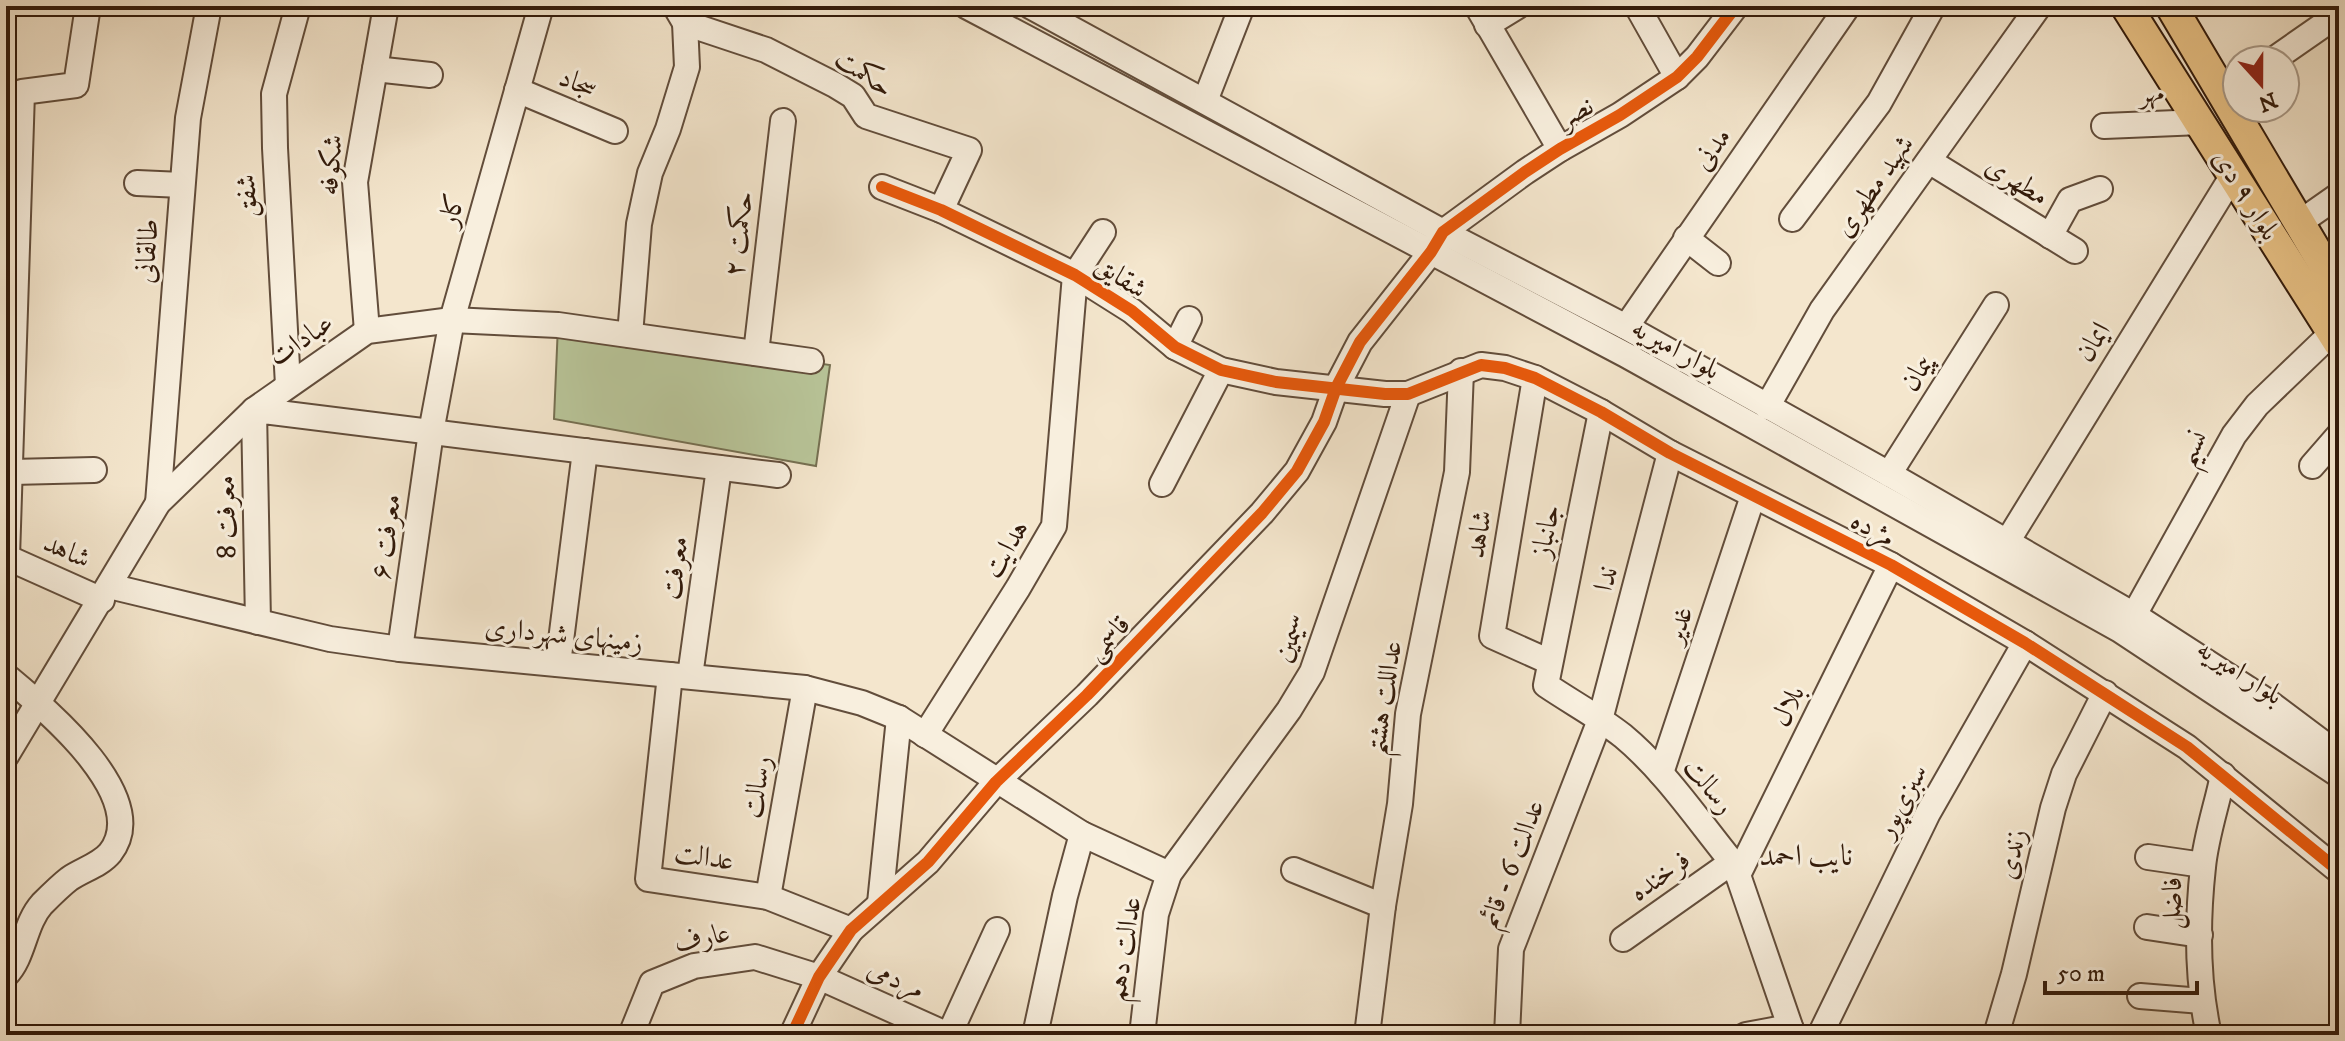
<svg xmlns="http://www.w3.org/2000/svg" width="2345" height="1041" font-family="'IM FELL DW Pica',Amiri,serif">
<rect width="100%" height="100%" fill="#f4e6cd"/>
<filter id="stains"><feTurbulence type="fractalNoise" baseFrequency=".0025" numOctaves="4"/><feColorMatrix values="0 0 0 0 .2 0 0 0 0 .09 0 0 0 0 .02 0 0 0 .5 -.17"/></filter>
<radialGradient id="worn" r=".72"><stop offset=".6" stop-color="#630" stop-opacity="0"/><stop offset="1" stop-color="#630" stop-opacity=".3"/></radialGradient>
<polygon fill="#b9c69a" stroke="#767052" stroke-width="2" points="558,325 830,365 816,466 554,419"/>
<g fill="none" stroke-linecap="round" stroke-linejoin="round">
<defs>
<g id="minor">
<polyline points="675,6 685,23 766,50 835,85 853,96 866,116 969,150 941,210"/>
<polyline points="966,6 1626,355 2120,630 2339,775"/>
<polyline points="1030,6 1443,232 1626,327 1889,474 2134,615 2267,701 2339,755"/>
<polyline points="1477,6 1560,149"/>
<polyline points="1637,6 1677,77"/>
<polyline points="1487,25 1518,6"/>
<polyline points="2273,60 2339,14"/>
<polyline points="375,69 430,75"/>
<polyline points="517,90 615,131"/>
<polyline points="1205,101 1242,6"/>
<polyline points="2104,126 2201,122"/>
<polyline points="1929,161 2075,251"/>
<polyline points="137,183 182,185"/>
<polyline points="882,187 941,210 1075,275 1132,311 1175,347 1221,370 1276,382 1385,394 1408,394 1481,365 1505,368 1535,378 1601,412 1670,453 1891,565 2025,643 2187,747 2339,871"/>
<polyline points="1792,219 1879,103 1933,6"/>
<polyline points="2299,223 2339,195"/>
<polyline points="2050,236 2070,200 2100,189"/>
<polyline points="1686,238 1718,263"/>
<polyline points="1626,327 1848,6"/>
<polyline points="367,331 355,182 386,6"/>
<polyline points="630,335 639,224 650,173 668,129 687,67 685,23"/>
<polyline points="1175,347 1189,319"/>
<polyline points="756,353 783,121"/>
<polyline points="1535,378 1492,636 1550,662"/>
<polyline points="288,385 275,148 274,94 298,6"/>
<polyline points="1767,407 1822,310 2039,6"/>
<path d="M1601 412 1546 685C1571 702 1599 717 1623 736 1665 771 1697 819 1732 862L1738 875 1793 1035"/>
<polyline points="2312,466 2339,435"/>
<polyline points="12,472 94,470"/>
<polyline points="1889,474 1996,305"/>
<polyline points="1162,484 1221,370"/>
<polyline points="158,503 188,118 209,6"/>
<polyline points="2007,542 2233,175"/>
<polyline points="6,557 102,600"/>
<polyline points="7,557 22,92 76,85 88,6"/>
<polyline points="109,586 330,639 400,649 805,688 862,703 899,718 1082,834 1169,874"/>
<polyline points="2134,615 2234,435 2257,405 2332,333"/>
<polyline points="258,622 254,410 778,475"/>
<polyline points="400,649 431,432 452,320 541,6"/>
<polyline points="558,664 585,451"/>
<polyline points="670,675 648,879 768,897 851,930"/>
<path d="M6 676C43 707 154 797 110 853 100 865 82 870 69 879 60 886 50 896 42 904 24 924 24 957 6 975"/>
<polyline points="690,676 719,468"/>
<polyline points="925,735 1018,588 1054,526 1075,275 1103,232"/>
<polyline points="6,756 158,503 254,410 367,331 452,320 558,325 811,361"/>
<polyline points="1661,773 1753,496"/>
<polyline points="2148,857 2203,865"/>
<polyline points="1294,870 1383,906"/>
<polyline points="1738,875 1891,565"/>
<polyline points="768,897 805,688"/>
<polyline points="880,903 899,718"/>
<polyline points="2147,927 2200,935"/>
<polyline points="1623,939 1732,862"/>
<polyline points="2140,996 2202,1001"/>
<polyline points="631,1035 652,983 694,966 755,957 819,977 948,1035"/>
<polyline points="792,1035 819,977 851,930 928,862 996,782 1087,695 1262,513 1297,471 1324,422 1336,388 1360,342 1431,252 1443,232 1525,172 1560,149 1620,115 1677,77 1697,57 1736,6"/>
<polyline points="949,1035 997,930"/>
<polyline points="1035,1035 1065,896 1082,834"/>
<polyline points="1142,1035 1156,914 1169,874 1289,710 1312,672 1408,394"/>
<polyline points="1367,1035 1383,906 1400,804 1408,714 1457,472 1461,371"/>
<polyline points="1507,1035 1511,949 1600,720 1670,453"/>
<polyline points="1746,1035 1790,1027"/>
<polyline points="1820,1035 1928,813 2025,643"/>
<polyline points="1996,1035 2014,974 2053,808 2064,774 2105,693"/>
<path d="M2209 1035C2197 981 2197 922 2203 867 2206 836 2217 805 2223 775"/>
</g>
<g id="major">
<polyline points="2126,6 2339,343"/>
<polyline points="2171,6 2339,290"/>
</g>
</defs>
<use href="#minor" stroke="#624d3b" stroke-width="28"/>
<use href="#major" stroke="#321a0a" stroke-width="34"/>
<use href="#minor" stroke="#f8efde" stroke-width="24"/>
<use href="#major" stroke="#eac386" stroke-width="30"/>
<defs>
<g id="cycleway">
<polyline points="882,187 941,210 1075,275 1132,311 1175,347 1221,370 1276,382 1385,394 1408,394 1481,365 1505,368 1535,378 1601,412 1670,453 1891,565 2025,643 2187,747 2339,871"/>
<polyline points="792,1035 819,977 851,930 928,862 996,782 1087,695 1262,513 1297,471 1324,422 1336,388 1360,342 1431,252 1443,232 1525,172 1560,149 1620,115 1677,77 1697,57 1736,6"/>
</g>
</defs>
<use href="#cycleway" stroke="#f8efde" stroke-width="17"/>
<use href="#cycleway" stroke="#e8590c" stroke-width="12"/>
</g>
<g text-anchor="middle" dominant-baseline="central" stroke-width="6" stroke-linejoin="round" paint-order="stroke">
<g font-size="28" fill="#321a0a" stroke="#f8efde">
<text transform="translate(864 73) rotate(34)">حکمت</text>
<text transform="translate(578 83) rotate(22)">سجاد</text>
<text transform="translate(2152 93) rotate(-1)">مهر</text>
<text transform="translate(1576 112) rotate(-29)">نصر</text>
<text transform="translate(1712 149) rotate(-54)">مدنی</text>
<text transform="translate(331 165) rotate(-85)">شکوفه</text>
<text transform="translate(2017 181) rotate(32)">مطهری</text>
<text transform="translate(1874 186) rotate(-55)">شهید مطهری</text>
<text transform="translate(2246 195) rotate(58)">بلوار ۹ دی</text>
<text transform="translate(247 196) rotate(-93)">شفق</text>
<text transform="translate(452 210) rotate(-74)">کار</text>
<text transform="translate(739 234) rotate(-83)">حکمت ۲</text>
<text transform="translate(147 251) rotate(-86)">طالقانی</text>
<text transform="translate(1121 277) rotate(34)">شقایق</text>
<text transform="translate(301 340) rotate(-34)">عبادات</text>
<text transform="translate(2093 342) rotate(-58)">ایمان</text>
<text transform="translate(1676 349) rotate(29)">بلوار امیریه</text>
<text transform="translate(1917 373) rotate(-58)">پیمان</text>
<text transform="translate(2192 448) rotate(-61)">نسیم</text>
<text transform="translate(226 517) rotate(-91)">معرفت 8</text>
<text transform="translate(1873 529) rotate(28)">مژده</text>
<text transform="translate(1546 531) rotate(-78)">جانباز</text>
<text transform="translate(1479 534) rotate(-80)">شاهد</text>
<text transform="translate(386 537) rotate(-82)">معرفت ۶</text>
<text transform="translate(1006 549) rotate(-59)">هدایت</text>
<text transform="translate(67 551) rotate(24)">شاهد</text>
<text transform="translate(675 568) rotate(-82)">معرفت</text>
<text transform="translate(1606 579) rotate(-75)">ندا</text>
<text transform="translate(1679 625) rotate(-72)">غدیر</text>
<text transform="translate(564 635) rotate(6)">زمینهای شهرداری</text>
<text transform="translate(1108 638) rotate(-46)">قاسمی</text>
<text transform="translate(1290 638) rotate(-68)">سیمین</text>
<text transform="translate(2240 672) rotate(33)">بلوار امیریه</text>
<text transform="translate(1384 698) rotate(-81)">عداللت هشتم</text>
<text transform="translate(1788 706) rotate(-64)">بلال</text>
<text transform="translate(1709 786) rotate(51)">رسالت</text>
<text transform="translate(757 787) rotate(-80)">رسالت</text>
<text transform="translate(1902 801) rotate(-62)">سبزی‌پور</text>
<text transform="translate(2012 854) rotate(-77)">زندی</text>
<text transform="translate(704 857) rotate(9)">عدالت</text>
<text transform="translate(1512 864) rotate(-69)">عدالت 6 - قائم</text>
<text transform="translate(1660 876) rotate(-35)">فرخنده</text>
<text transform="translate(2172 903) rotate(-88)">فاضل</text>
<text transform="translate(702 938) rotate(-13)">عارف</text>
<text transform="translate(1124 949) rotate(-81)">عدالت دهم</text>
<text transform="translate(896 979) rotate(24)">مردمی</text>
</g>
<g font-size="30" fill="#321a0a" stroke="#f8efde">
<text x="1806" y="856">نایب احمد</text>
</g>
</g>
<rect width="2345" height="1041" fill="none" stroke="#f4e6cd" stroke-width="32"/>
<rect x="8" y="8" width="2329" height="1025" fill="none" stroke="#321a0a" stroke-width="4"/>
<rect x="16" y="16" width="2313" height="1009" fill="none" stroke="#321a0a" stroke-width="2"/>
<g transform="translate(2261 84) rotate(159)"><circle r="38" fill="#f8efde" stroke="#a99a89" stroke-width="2"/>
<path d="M0-6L14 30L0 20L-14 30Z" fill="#8f2418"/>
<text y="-12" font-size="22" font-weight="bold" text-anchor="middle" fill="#321a0a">N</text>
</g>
<path d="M2045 981v12h152v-12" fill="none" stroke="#321a0a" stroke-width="4"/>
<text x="2057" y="981" font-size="24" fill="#321a0a" stroke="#f8efde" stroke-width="6" paint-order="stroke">50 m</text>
<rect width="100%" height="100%" filter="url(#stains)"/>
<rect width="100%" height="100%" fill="url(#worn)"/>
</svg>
